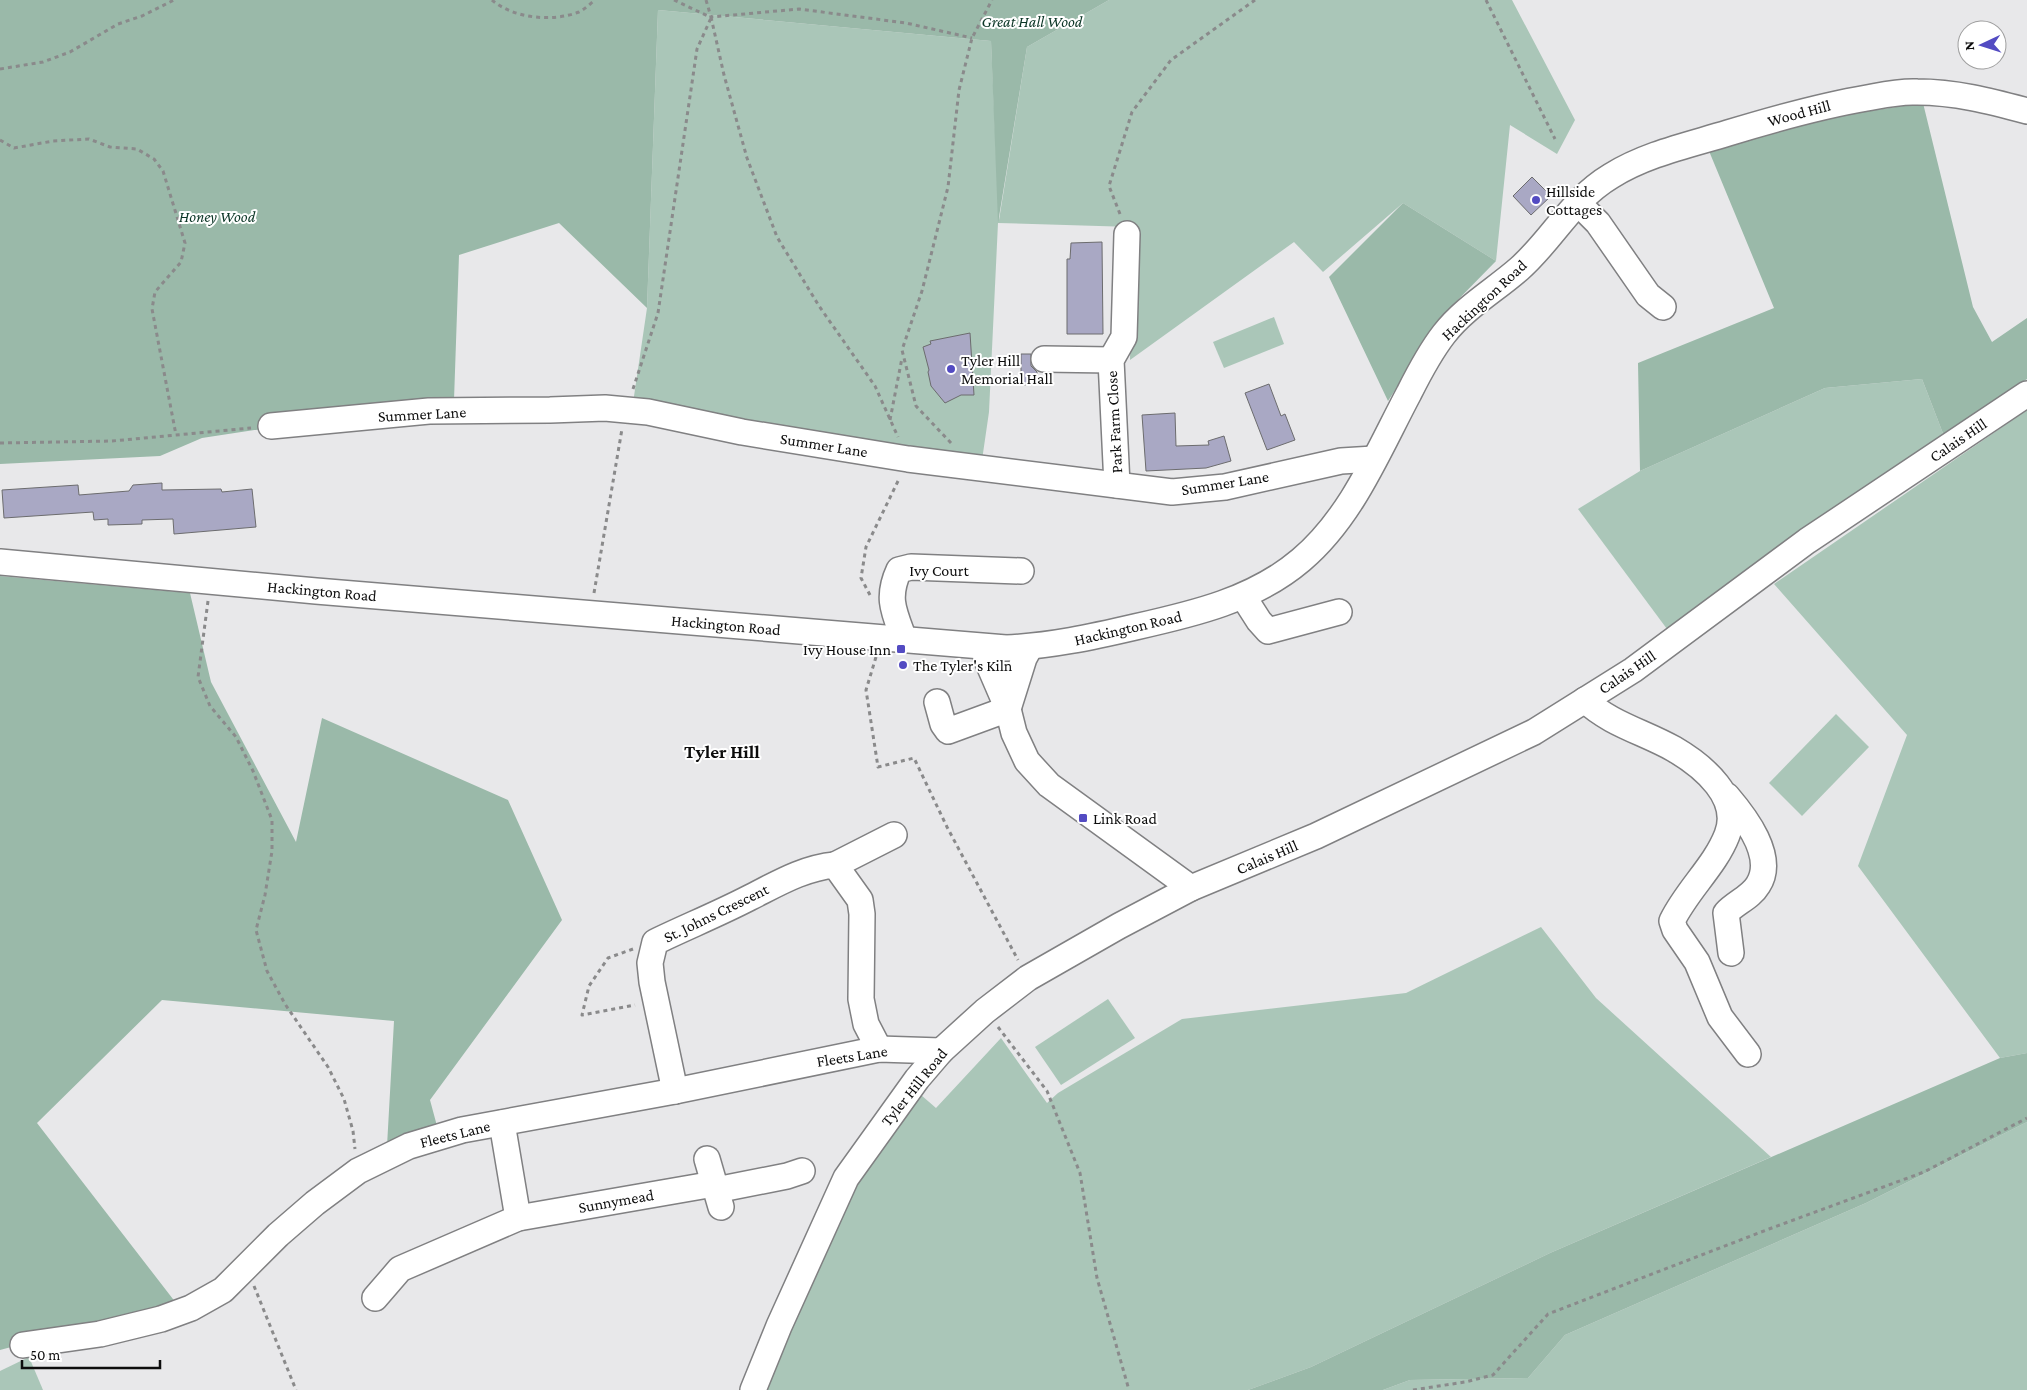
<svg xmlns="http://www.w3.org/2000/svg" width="2027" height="1390" font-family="'Crimson Pro',serif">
<rect width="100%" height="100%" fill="#e8e8ea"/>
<g fill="#aac6b8">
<polygon points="1109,0 1512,0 1575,120 1557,154 1510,125 1496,261 1403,203 1323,272 1294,242 1130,360 1132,227 998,223 989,412 981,467 633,403 647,308 658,10 991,41 999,220 1027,47"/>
<polygon points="1274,317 1284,344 1224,368 1213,342"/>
<polygon points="1922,379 1944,436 1667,629 1578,509 1640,471 1825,388"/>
<polygon points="2027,410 2027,1053 2000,1058 1858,866 1907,735 1774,584"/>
<polygon points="1836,714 1869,747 1802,816 1769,783"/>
<polygon points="1541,927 1596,998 1771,1157 1550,1253 1311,1367 1248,1390 761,1390 850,1188 921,1095 936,1108 1001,1038 1047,1103 1058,1093 1182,1019 1406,993"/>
<polygon points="1108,999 1135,1038 1061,1085 1035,1047"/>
<polygon points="2027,1122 2027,1390 1383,1390 1410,1380 1528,1378 1565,1335 1866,1203"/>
<polygon points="29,1357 43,1390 0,1390 0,1371"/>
</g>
<g fill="#9ab9a9">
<polygon points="0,0 1109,0 1027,47 998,223 991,41 658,10 647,308 559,223 459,255 454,400 202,438 160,456 0,464"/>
<polygon points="1923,103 1973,307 1992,342 2027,318 2027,379 1944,436 1922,379 1825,388 1640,471 1638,363 1774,308 1709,151 1835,116"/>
<polygon points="1403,203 1496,261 1444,314 1388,401 1329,277"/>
<polygon points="0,576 190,593 211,682 296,842 322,718 508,800 562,920 430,1100 437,1126 387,1146 394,1021 162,1000 37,1123 176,1303 0,1350"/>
<polygon points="2027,1053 2027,1122 1866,1203 1565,1335 1528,1378 1410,1380 1383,1390 1248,1390 1311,1367 1550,1253 2000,1058"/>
</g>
<g fill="#a9a8c4" stroke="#6c6c6e">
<polygon points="1532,177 1551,196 1531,215 1513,196"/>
<polygon points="1102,242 1103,334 1067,334 1067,259 1070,259 1071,243"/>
<polygon points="970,333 974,395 961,395 945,403 931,386 928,372 929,370 923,347 931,344 930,341"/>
<polygon points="1021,354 1031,354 1031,366 1037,372 1037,385 1021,385"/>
<polygon points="1269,384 1281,416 1285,414 1295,440 1267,450 1245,393"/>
<polygon points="1175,413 1176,446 1209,445 1208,441 1224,436 1231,461 1206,468 1146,471 1142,415"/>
<polygon points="162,483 162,490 221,489 222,492 252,489 256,527 174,534 173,519 142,520 142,524 108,525 108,519 94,520 93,512 4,518 2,490 78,485 79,495 129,491 133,485"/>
</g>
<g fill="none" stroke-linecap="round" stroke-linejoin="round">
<defs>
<g id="minor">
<polyline points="1577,202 1598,223 1648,295 1663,307"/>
<polyline points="1044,359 1111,360"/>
<polyline points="271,426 429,411 550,410 605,408 648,412 742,432 908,459 1172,492 1225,487 1341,461 1374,459"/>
<polyline points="1117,485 1111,360 1124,337 1127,234"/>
<path d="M0 562 316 591 1006 648C1050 646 1092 637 1135 627 1193 614 1254 600 1301 560 1352 517 1378 451 1409 393 1419 373 1430 352 1444 334 1464 308 1495 290 1519 269 1553 239 1571 200 1611 176 1646 154 1689 145 1728 133 1774 119 1820 106 1867 98 1883 95 1900 91 1917 92 1955 92 1990 101 2027 111"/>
<polyline points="1243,596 1259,621 1268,631 1339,612"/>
<path d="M904 639C894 612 886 598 899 570L911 567 1021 571"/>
<polyline points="985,647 986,658 1008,709 1014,733 1027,761 1049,785 1191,888"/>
<path d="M1585 700C1610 724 1644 732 1674 749 1703 766 1742 798 1727 835 1715 866 1687 890 1672 921L1675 930 1697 962 1720 1017 1748 1054"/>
<polyline points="937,702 943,724 948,731 1008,709"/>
<polyline points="1008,709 1024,658 1030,647"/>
<path d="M1727 796C1745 817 1776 857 1758 885 1751 897 1735 903 1726 913L1731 953"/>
<polyline points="835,865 894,835"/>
<path d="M675 1091 652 982 650 963 655 942C686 927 718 914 749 898 777 884 803 868 835 865L860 900 862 914 861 999 866 1024 879 1049"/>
<polyline points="502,1123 518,1218"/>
<polyline points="707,1159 721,1207"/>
<polyline points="716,1190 787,1176 802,1171"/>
<polyline points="375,1298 400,1269 518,1218 714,1184"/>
<polyline points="23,1345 100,1334 161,1319 191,1308 223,1290 278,1235 315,1203 358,1171 409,1146 462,1130 675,1091 879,1049 941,1051"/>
<polyline points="753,1390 779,1326 846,1178 917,1079 941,1051 985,1011 1028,978 1119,926 1191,888 1316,836 1534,732 1633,670 1807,541 2027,394"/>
</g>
</defs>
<use href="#minor" stroke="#808082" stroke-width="28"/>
<g stroke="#8a8a8b" stroke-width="3" stroke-dasharray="4 4" stroke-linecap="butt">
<path d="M492 0C514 19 553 22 579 12 585 9 590 4 595 0"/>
<polyline points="674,0 710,17"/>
<polyline points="706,0 711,17 799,9 906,23 972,38"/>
<polyline points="1486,0 1555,139"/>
<polyline points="711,17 724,75 747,158 777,237 819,306 875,386 898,437"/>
<polyline points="0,69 43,62 70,52 118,24 142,16 174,0"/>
<polyline points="0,140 14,148 53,141 89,139 110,147 137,149 154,159 163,171 185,243 181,262 155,292 152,309 176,435"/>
<polyline points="1120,214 1109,186 1132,112 1171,60 1255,0"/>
<polyline points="633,389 658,313 697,49 711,18"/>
<polyline points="890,420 902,358"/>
<polyline points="0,443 112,441 251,428"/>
<polyline points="951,443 916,406 902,350 922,291 948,187 959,90 972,38 992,0"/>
<polyline points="594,593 622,429"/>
<polyline points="870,595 861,578 866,547 899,479"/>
<polyline points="208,601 198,677 210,706 236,737 253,771 272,820 272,851 265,895 256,930 267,971 285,1004 328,1067 344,1099 353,1131 355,1149"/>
<polyline points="876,657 866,690 878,767 914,758 947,827 1018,960"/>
<polyline points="633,949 608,958 589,986 582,1015 635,1005"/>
<polyline points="998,1027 1047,1091 1080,1173 1097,1278 1129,1390"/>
<polyline points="254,1286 296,1390"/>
<polyline points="1413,1390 1465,1382 1493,1375 1548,1314 1769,1229 1924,1172 2027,1118"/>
</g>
<use href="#minor" stroke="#fff" stroke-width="25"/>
</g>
<g fill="#534bc2" stroke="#fff" stroke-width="2">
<circle cx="1536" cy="200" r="5"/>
<circle cx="951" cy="369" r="5"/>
<rect x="896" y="644" width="10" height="10" rx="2.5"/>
<circle cx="903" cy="665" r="5"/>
<rect x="1078" y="813" width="10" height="10" rx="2.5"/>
</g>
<g text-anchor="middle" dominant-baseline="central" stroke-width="4" stroke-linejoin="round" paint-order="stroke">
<g font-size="16" font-style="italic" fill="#0b3626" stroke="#fff">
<text x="1032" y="21">Great Hall Wood</text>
<text x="217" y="216">Honey Wood</text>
</g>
<g font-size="16" fill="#0d0d0d" stroke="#fff">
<text transform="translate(1799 113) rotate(-15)">Wood Hill</text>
<text transform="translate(1484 300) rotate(-43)">Hackington Road</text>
<text transform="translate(422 414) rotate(-3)">Summer Lane</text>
<text transform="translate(1114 422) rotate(-93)">Park Farm Close</text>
<text transform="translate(1958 440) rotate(-34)">Calais Hill</text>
<text transform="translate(824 445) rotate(9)">Summer Lane</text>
<text transform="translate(1225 483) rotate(-9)">Summer Lane</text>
<text x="939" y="570">Ivy Court</text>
<text transform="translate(322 591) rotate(5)">Hackington Road</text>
<text transform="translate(726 625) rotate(5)">Hackington Road</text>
<text transform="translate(1128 628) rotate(-13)">Hackington Road</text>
<text transform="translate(1627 672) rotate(-34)">Calais Hill</text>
<text transform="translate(1267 857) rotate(-23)">Calais Hill</text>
<text transform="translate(716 913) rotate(-26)">St. Johns Crescent</text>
<text transform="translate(852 1056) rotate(-9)">Fleets Lane</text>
<text transform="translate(914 1087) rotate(-51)">Tyler Hill Road</text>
<text transform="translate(455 1134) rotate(-14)">Fleets Lane</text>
<text transform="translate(616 1201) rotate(-10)">Sunnymead</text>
</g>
<g font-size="16" fill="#0d0d0d" stroke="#fff" text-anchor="start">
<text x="1546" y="191">Hillside<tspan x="1546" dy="18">Cottages</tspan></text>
<text x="961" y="360">Tyler Hill<tspan x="961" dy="18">Memorial Hall</tspan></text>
<text x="891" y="649" text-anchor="end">Ivy House Inn</text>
<text x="913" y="665">The Tyler's Kiln</text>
<text x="1093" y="818">Link Road</text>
</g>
<g font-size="19" font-weight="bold" fill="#0d0d0d" stroke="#fff">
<text x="722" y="751">Tyler Hill</text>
</g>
</g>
<g transform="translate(1982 45) rotate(266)"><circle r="24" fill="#ffffff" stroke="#9e9e9e"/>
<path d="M0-4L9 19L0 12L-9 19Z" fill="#534bc2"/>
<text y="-8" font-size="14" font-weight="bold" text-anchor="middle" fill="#0d0d0d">N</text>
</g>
<path d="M22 1360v8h138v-8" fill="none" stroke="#0d0d0d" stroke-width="2.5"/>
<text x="30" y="1360" font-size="15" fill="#0d0d0d" stroke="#ffffff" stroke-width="4" paint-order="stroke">50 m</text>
</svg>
